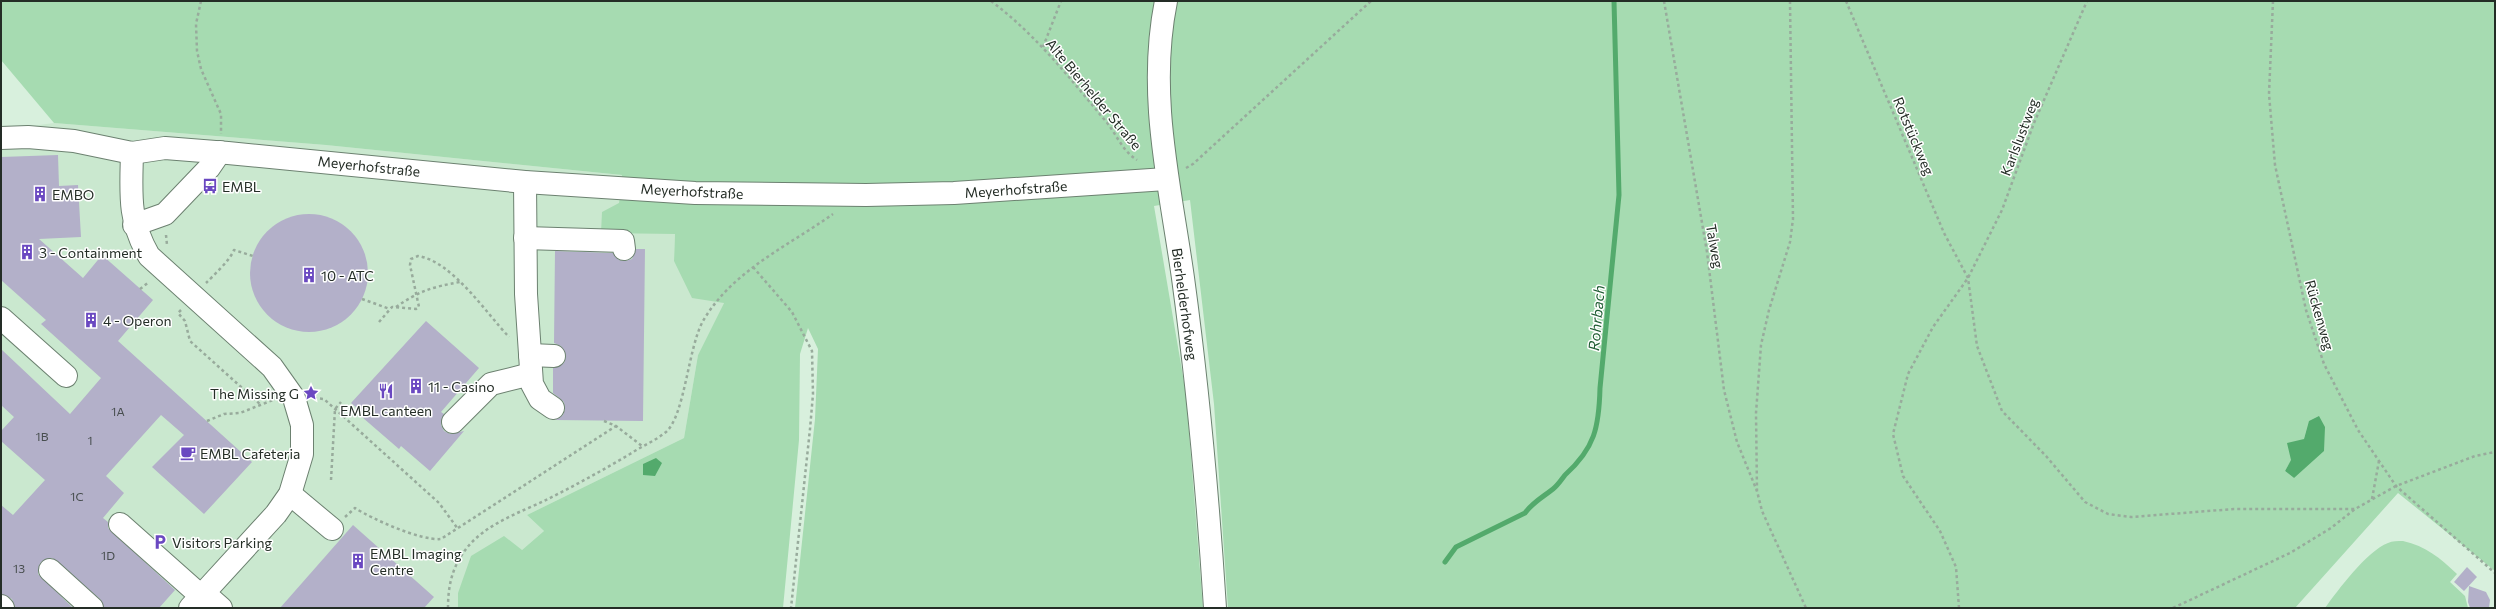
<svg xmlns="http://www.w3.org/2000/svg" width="2496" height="609" font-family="Commissioner,sans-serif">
<rect width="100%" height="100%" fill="#d8f0dd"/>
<polygon fill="#cae8cf" points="54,123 326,145 622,175 619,203 675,234 674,261 724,303 698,355 684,438 527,515 544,531 522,550 458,593 458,608 1,608 1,130"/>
<g fill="#a6dbb1" fill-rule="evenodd">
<path d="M1 1H2495V571L2398 493 2295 608H1228L1214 404 1190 200 1154 206 1186 394 1203 608H795L815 419 818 349 808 328 800 354 799 440 783 608H458V593L471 556 504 536 522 550 544 531 527 515 684 438 698 355 724 303 692 298 674 261 675 234 601 233 602 212 619 203 622 175 326 145 54 123 1 60ZM2309 421 2294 478 2285 471 2304 439Z"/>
<path d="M2403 541C2426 546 2440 558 2457 574L2450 582 2465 596 2468 608H2325C2338 590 2367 551 2388 543 2392 541 2398 541 2403 541Z"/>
</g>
<g fill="#53aa6c">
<polygon points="2319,416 2325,427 2324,451 2294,478 2285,471 2291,460 2287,443 2304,439 2309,421"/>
<polygon points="656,458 662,463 655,476 643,475 643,464"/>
</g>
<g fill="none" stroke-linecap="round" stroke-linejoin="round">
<path stroke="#53aa6c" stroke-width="5" d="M1445 562 1456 547 1525 513C1533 502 1543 497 1553 489 1558 485 1561 480 1565 475 1595 448 1599 427 1600 388L1619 195 1614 1"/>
</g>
<g fill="#b3b0c9">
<polygon points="58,155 59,186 78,185 81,237 39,239 83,278 102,255 153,300 118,341 252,462 204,514 152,467 184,435 161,415 106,476 124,493 103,518 108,522 108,528 175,590 159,608 104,608 100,599 52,558 41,562 38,574 73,608 15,608 12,599 1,594 1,505 13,515 45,480 1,441 1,431 14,417 1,405 1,349 70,414 101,378 41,324 46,320 1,280 1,157"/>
<circle cx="309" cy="273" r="59"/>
<polygon points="636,249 645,249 643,421 555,420 563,415 565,409 564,402 553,393 553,368 564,363 566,356 561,346 554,343 555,251 613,253 619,260 625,261 632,259"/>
<polygon points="426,321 479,368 441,412 444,414 441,425 444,431 450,434 464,431 430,471 401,446 399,449 355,411 357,408 351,403"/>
<polygon points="353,525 434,597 424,608 280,608"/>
<polygon points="2467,567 2477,577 2464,591 2454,582"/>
<polygon points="2469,586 2486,592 2490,600 2489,608 2470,608 2468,602"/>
</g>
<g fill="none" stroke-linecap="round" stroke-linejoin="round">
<defs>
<g id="minor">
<path d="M1166 1C1147 95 1170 185 1183 278 1198 388 1208 498 1215 608"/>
<polyline points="1,138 28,137 74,141 132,153 165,148 228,153 525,182 695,193 866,195 954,193 1166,179"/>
<path d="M132 153C131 193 128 220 149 256L272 367 294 398 302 425V454L290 494 276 514 190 608"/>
<polyline points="525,182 526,294 532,384 540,399 553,408"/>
<polyline points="134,225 165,214 209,168 220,152"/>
<polyline points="525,238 623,241 624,249"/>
<polyline points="1,318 66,376"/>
<polyline points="530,355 554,356"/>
<polyline points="453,422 491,384 531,374"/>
<polyline points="290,494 332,529"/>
<polyline points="120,524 201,596"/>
<polyline points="50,570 92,608"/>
<polyline points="204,593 221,608"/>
<polyline points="1,606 3,608"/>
</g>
</defs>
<use href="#minor" stroke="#6c8170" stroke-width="24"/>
<g stroke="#98ab9c" stroke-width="2.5" stroke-dasharray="3 3" stroke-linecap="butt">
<polyline points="201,1 196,24 197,51 201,69 221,114 221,134"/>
<path d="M991 1C1035 34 1069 77 1103 118 1116 132 1121 150 1137 160"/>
<polyline points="1664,1 1707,252 1724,390 1737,442 1757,491"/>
<polyline points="1790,1 1793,219 1790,242 1769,310 1761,345 1756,413 1757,491 1762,511 1806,608"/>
<polyline points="1846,1 1944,233 1968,278 1977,346 2002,411 2046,456 2085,502 2108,514 2131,517 2234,509 2355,509"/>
<polyline points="2273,1 2269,94 2275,165 2306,310 2324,364 2358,430 2396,486 2495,573"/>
<polyline points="1043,47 1061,1"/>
<polyline points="1186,168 1193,164 1371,1"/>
<polyline points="166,235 167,245"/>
<polyline points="753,267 792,312 812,351 813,394 810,429 791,608"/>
<path d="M206 283C214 275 230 260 234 250L253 256"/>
<polyline points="140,289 149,282"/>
<polyline points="362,299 390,309"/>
<path d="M396 307C419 291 432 287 460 282"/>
<polyline points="181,310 178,313 185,321 190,341 261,405"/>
<path d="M379 322 392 307 416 309 419 307 410 265 411 259 418 256C452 261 487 314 509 337"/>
<polyline points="314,398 324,399 439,503 458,529"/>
<polyline points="207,421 224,414 240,413 273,400"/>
<polyline points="604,421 616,426 642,446"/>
<polyline points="331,480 335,409 341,402"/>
<polyline points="2372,499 2379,461"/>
<path d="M345 517 355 508C372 519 421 541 441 539L616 426"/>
<path d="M448 608C448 586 452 567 466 549 485 524 521 512 548 499 576 485 603 470 630 454 642 446 655 441 666 432 685 415 688 348 703 321 732 271 788 246 833 214"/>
<polyline points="1959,608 1956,567 1940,531 1903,476 1893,434 1908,374 1933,327 1968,278 2002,210 2034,123 2087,1"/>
<polyline points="2173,608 2290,553 2331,528 2355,509 2396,486 2475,456 2495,452"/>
</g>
<use href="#minor" stroke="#fff" stroke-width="22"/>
</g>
<defs>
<symbol id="bus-bare" viewBox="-9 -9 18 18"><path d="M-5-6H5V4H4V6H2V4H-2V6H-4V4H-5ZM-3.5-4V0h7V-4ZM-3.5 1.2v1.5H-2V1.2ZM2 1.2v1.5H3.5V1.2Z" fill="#6a48c1" stroke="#fff" stroke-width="2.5" paint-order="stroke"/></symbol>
<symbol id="building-bare" viewBox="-9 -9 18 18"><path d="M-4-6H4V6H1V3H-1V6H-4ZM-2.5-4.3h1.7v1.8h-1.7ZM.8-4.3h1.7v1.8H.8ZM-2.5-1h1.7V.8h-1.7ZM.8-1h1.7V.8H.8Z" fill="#6a48c1" stroke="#fff" stroke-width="2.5" paint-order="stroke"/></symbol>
<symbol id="restaurant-bare" viewBox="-9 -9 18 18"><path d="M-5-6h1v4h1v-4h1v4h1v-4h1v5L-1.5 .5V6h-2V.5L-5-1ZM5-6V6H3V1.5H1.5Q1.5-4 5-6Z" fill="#6a48c1" stroke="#fff" stroke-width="2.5" paint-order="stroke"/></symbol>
<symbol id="sight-bare" viewBox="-9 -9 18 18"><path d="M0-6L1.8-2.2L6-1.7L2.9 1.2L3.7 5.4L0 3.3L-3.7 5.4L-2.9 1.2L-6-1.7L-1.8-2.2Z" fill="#6a48c1" stroke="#fff" stroke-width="2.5" paint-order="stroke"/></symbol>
<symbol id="cafe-bare" viewBox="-9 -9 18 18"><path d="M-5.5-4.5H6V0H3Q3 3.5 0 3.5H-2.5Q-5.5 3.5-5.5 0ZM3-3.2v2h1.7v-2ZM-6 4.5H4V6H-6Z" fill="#6a48c1" stroke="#fff" stroke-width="2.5" paint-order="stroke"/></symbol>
<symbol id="parking-bare" viewBox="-9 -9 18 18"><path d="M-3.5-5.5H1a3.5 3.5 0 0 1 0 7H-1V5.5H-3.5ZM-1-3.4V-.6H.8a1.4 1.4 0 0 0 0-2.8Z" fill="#6a48c1" stroke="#fff" stroke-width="2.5" paint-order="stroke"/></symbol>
</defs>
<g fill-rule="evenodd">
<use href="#bus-bare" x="199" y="175" width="22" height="22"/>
<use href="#building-bare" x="29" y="183" width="22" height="22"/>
<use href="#building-bare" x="16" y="241" width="22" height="22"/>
<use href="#building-bare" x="298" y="264" width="22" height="22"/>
<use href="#building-bare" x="80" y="309" width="22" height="22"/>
<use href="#building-bare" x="405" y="375" width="22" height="22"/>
<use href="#restaurant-bare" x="375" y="380" width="22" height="22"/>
<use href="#sight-bare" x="300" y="382" width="22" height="22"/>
<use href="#cafe-bare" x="177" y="442" width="22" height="22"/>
<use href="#parking-bare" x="149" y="531" width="22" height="22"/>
<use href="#building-bare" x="347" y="550" width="22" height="22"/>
</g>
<g text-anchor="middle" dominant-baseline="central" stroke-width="3" stroke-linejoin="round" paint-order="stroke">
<g font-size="12" fill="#484e4f">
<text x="118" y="411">1A</text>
<text x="42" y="436">1B</text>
<text x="90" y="440">1</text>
<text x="77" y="496">1C</text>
<text x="108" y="555">1D</text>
<text x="19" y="568">13</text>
</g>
<g font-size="14" fill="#242d26" stroke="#fff">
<text transform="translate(1094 94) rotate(50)">Alte Bierhelder Straße</text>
<text transform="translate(1914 136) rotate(67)">Rotstückweg</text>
<text transform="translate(2019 137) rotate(-69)">Karlslustweg</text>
<text transform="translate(369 166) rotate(6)">Meyerhofstraße</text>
<text transform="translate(1016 189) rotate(-4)">Meyerhofstraße</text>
<text transform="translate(692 191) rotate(3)">Meyerhofstraße</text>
<text transform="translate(1715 246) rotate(80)">Talweg</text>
<text transform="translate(1185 304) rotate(82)">Bierhelderhofweg</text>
<text transform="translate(2320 315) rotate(74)">Rückenweg</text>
</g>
<g font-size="14" fill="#242d26" stroke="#fff" text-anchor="start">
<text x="222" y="186">EMBL</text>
<text x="52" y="194">EMBO</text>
<text x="39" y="252">3 - Containment</text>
<text x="321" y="275">10 - ATC</text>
<text x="103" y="320">4 - Operon</text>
<text x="428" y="386">11 - Casino</text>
<text x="299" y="393" text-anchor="end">The Missing G</text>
<text x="386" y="410" text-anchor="middle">EMBL canteen</text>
<text x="200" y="453">EMBL Cafeteria</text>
<text x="172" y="542">Visitors Parking</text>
<text x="370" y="553">EMBL Imaging<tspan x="370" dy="16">Centre</tspan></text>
</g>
<g font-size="15" font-style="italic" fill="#1f5d33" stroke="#fff">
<text transform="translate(1596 318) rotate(-85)">Rohrbach</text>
</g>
</g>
<rect width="2496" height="609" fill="none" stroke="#242d26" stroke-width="4"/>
</svg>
